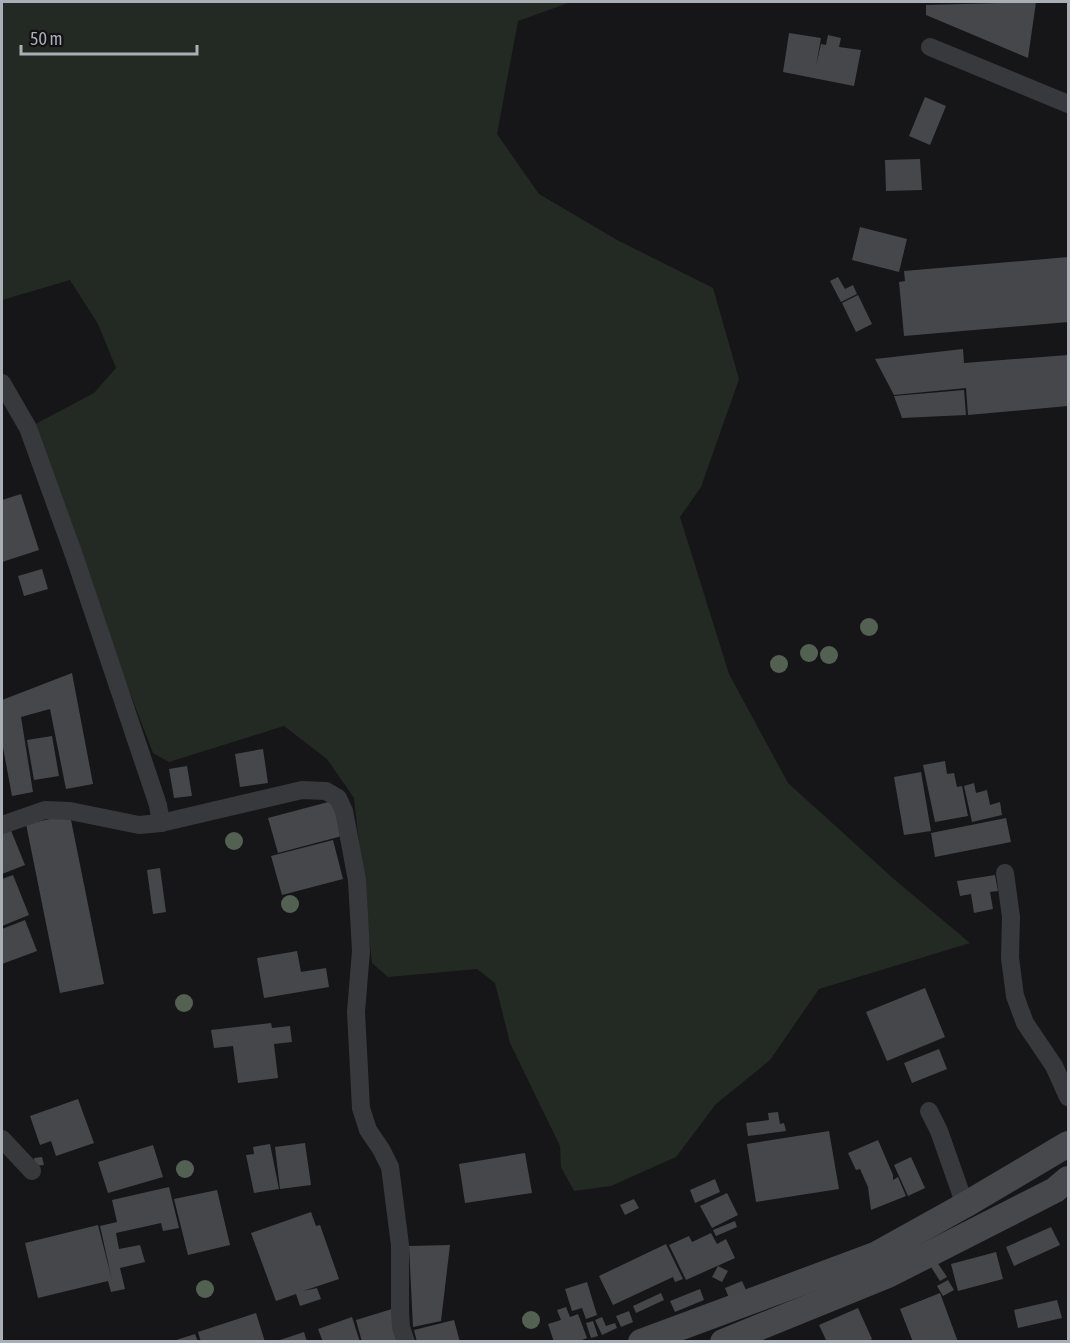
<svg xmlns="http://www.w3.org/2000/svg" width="1070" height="1343" font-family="'Asap Condensed',sans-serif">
<rect width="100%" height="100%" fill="#161618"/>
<polygon fill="#232a23" points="2,2 571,2 518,21 497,134 539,194 617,240 713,288 739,379 701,487 680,517 729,674 788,783 895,880 970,943 819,989 770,1060 716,1104 676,1157 611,1186 574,1191 561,1167 560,1146 510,1043 495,983 477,969 388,977 372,963 354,798 327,759 284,726 169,762 153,753 28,428 94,393 116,368 98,324 70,280 2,300"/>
<g fill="#45474a">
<polygon points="1036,2 1028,58 926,15 926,5"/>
<polygon points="789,33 821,38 816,66 821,44 826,45 828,35 841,38 839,47 861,50 854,86 783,72"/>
<polygon points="925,97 946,106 930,145 909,136"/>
<polygon points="920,159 922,190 886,191 885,160"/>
<polygon points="860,227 907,239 899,272 852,260"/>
<polygon points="1068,257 1068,322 904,336 899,282 905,281 904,271"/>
<polygon points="838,277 845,289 853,285 857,294 841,302 830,281"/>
<polygon points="858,295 872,324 856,332 842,303"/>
<polygon points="963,349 964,363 1068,355 1068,406 968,415 966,388 894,395 875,359"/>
<polygon points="964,390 966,415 902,418 894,396"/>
<polygon points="21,494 39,550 2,562 2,500"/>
<polygon points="42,569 48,589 24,596 18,576"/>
<polygon points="72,673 93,784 66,789 50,709 21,717 33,792 12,796 2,742 2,700"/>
<polygon points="52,736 59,776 34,780 27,740"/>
<polygon points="263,749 268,783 240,787 235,754"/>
<polygon points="945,761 947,774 954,773 957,787 962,786 968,816 935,822 923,765"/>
<polygon points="187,766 192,796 174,798 169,769"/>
<polygon points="921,772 931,831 904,835 894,777"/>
<polygon points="974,783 976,793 987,790 990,805 1000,802 1002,815 972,822 964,786"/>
<polygon points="332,801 342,836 278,853 268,818"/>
<polygon points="70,815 104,984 60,993 26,824"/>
<polygon points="1006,818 1011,842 935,857 931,833"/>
<polygon points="10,828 25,865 2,874 2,831"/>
<polygon points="333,840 343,879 282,895 271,856"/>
<polygon points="160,868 166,912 153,914 147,870"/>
<polygon points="13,875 29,915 2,926 2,879"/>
<polygon points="995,875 998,891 990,892 993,909 974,913 971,894 960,896 957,881"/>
<polygon points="25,920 37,951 2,964 2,929"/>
<polygon points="297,951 301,972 326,968 329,987 264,998 257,958"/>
<polygon points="925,988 945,1037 887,1061 866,1012"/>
<polygon points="271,1023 272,1028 290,1026 292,1042 274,1044 278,1078 238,1083 233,1046 214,1048 211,1030"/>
<polygon points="939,1049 947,1069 912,1083 904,1063"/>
<polygon points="78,1099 94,1143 56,1156 51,1141 40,1145 30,1116"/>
<polygon points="778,1112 780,1124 784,1123 786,1131 748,1136 746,1123 769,1120 768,1113"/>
<polygon points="829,1131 839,1189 756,1202 747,1144"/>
<polygon points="878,1140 893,1175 893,1180 898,1177 906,1196 871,1210 868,1187 860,1169 856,1170 848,1153"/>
<polygon points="305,1143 311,1185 280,1189 275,1147"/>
<polygon points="270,1144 279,1189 254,1193 246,1155 254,1154 253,1147"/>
<polygon points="153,1145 163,1177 108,1193 98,1162"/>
<polygon points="525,1153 532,1193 465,1203 459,1164"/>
<polygon points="42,1157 44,1165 35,1166 34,1158"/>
<polygon points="911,1157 925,1188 908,1196 894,1165"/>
<polygon points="715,1179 720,1192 695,1203 690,1190"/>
<polygon points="169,1187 179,1228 163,1231 161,1223 116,1233 119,1249 140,1245 145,1262 120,1268 125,1289 111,1292 108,1281 38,1298 25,1243 98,1225 112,1280 100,1226 117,1222 112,1200"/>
<polygon points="217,1190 230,1245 188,1255 174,1199"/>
<polygon points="727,1193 738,1215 712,1228 700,1206"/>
<polygon points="634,1199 639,1208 625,1215 620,1205"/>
<polygon points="311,1212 316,1226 320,1225 339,1279 303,1291 317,1288 321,1299 300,1306 296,1294 276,1301 251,1233"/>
<polygon points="735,1221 737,1227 716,1236 713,1230"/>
<polygon points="1051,1227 1060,1245 1014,1266 1006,1247"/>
<polygon points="711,1233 717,1244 726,1239 735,1258 686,1280 669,1245 689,1236 692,1242"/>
<polygon points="666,1244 683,1279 675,1282 673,1277 613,1305 599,1276"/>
<polygon points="450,1245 441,1321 413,1327 409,1246"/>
<polygon points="996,1252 1003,1279 958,1291 951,1264"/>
<polygon points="937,1262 947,1277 940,1281 931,1267"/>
<polygon points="718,1266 728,1271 722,1282 712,1277"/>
<polygon points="948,1280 954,1290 943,1296 937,1286"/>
<polygon points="742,1281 746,1290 729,1298 725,1288"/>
<polygon points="587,1282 597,1315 586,1319 582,1308 572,1311 565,1289"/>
<polygon points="700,1289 704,1300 675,1312 670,1301"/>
<polygon points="661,1293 664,1300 636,1313 633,1306"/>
<polygon points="940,1293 958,1342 913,1342 900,1309"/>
<polygon points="1057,1300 1062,1318 1018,1328 1014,1310"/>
<polygon points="566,1307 570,1317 578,1314 587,1338 577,1342 554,1342 548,1324 561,1320 557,1310"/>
<polygon points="858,1308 872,1339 867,1342 827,1342 819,1325"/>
<polygon points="392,1309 402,1342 362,1342 356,1320"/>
<polygon points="629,1311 633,1322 621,1327 616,1316"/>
<polygon points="256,1313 265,1342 201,1342 198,1332"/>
<polygon points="352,1317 360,1342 323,1342 318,1329"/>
<polygon points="602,1317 606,1326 615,1323 617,1328 602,1335 595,1320"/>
<polygon points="454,1320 460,1342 417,1342 414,1330"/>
<polygon points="593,1321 598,1336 591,1338 586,1323"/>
<polygon points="304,1332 307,1342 277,1342 277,1341"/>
<polygon points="195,1334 198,1342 173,1342 173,1341"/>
</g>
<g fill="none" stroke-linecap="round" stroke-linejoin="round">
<g stroke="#38393c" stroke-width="18">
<polyline points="930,47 1068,104"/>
<polyline points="2,383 28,428 75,558 158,805 161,823"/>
<polyline points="2,825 45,810 70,811 139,825 161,823 302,790 326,791 338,798 344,811 357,880 361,951 356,1012 361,1108 368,1130 381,1149 390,1167 400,1245 400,1312 401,1327 406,1342"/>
<polyline points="1005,873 1011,917 1010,958 1015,996 1025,1023 1054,1066 1068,1097"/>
<polyline points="929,1111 939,1131 965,1205"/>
<polyline points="2,1139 32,1171"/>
</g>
<g stroke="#46484c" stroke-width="26">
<polyline points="641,1342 875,1255 965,1205 1068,1144"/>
<polyline points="723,1342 888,1275 1055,1190 1068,1179"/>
</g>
</g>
<g fill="#536153">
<circle cx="869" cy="627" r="9"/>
<circle cx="809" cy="653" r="9"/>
<circle cx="829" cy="655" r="9"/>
<circle cx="779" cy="664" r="9"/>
<circle cx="234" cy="841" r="9"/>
<circle cx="290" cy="904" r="9"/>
<circle cx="184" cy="1003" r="9"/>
<circle cx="185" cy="1169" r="9"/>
<circle cx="205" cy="1289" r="9"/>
<circle cx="531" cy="1320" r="9"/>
</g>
<rect width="1070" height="1343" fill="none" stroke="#aaafb6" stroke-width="6"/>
<path d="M21 45v9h176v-9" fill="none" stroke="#aaafb6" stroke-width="3"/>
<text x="30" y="45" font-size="18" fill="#aaafb6" stroke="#111113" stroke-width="4.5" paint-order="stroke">50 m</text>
</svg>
